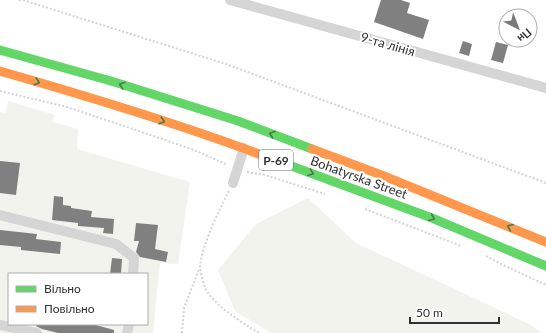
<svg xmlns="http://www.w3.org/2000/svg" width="546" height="333" font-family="Lato,sans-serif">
<rect width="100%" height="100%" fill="#fff"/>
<g fill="#f1f3ec" fill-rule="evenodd">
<path d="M8 101 55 115 53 122 78 129 77 149 190 182 178 264 160 263 153 333H0V112L5 113ZM9 274H147V324H9Z"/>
<polygon points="308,198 356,243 529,324 542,333 271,333 235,311 218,270 256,224"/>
</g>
<g fill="#808080">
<polygon points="381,0 401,0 410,3 407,13 429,20 423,39 374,22"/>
<polygon points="463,41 472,44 469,56 459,53"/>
<polygon points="496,42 508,45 503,63 491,60"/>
<polygon points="0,161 20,163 16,195 0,193"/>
<polygon points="54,196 63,197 63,205 71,206 71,208 92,211 91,217 114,219 113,234 103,233 104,228 78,226 78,223 52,220"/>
<polygon points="136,223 158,225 155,249 168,252 166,262 140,257 136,252 139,241 134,241"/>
<polygon points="0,230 37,234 36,239 61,242 60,254 21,250 21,247 0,245"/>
<polygon points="112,258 122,259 121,274 110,274"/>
<polygon points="36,324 92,324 114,330 114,333 58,333 42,329 36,326"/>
</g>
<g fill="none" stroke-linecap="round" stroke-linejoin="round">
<g stroke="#d4d4d4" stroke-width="2" stroke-dasharray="2 2" stroke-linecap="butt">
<polyline points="19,0 26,1 226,64 546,183"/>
<polyline points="0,91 67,107 136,130 194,150 228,165"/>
<polyline points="247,172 265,175 325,194"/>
<path d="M229 191C218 212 203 243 200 266 200 271 204 286 206 290 219 309 240 321 259 333"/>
<polyline points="365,209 461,246"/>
<polyline points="486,256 501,264 546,285"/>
<polyline points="182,333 184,308 199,269"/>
</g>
<g stroke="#d5d5d5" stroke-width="10">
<polyline points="230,0 546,88"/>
<polyline points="233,183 244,148"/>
<polyline points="0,215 116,244 134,258 133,274"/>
<polyline points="0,325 37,333"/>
<polyline points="127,333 129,324"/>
</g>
<g stroke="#63d668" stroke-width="9">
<polyline points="0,50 111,81 238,121 312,149"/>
<polyline points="259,154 432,218 546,266"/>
</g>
<g stroke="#ff974d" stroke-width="9">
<path d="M0 71C87 96 174 122 259 154"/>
<polyline points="312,149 384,176 546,242"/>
</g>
</g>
<defs><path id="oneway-chevron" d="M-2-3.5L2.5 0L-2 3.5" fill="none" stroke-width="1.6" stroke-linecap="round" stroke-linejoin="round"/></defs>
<g stroke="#487b4a">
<use href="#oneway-chevron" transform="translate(37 82) rotate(16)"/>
<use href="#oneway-chevron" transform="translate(122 85) rotate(-162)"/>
<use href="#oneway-chevron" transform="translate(162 121) rotate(18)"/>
<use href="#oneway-chevron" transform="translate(272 134) rotate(-160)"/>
<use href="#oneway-chevron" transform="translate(311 173) rotate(20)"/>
<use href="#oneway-chevron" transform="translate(432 218) rotate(22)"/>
<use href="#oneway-chevron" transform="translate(510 227) rotate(-157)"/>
</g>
<g text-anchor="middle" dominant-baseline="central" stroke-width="4" stroke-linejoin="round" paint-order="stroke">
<rect fill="#fff" stroke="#6f6f6f" stroke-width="1" x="259" y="150" width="34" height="20" rx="3"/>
<g font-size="12" font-weight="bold" fill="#313131">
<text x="276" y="160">Р-69</text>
</g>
<g font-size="13" fill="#313131" stroke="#fff">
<text transform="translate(388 44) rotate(16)">9-та лінія</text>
<text transform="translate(359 177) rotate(20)">Bohatyrska Street</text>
</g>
</g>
<rect x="8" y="273" width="140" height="52" fill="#ffffff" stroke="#adadad"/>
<rect x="16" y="286" width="20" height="6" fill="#63d668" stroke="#adadad"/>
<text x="44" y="293" font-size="12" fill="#313131">Вільно</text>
<rect x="16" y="306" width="20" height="6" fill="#ff974d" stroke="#adadad"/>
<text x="44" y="313" font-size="12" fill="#313131">Повільно</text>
<g transform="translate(518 28) rotate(138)"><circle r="19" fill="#ffffff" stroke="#adadad"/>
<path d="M0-3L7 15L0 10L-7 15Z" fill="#797979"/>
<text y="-6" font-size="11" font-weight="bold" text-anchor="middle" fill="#313131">Пн</text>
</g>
<path d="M410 317v6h89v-6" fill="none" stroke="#313131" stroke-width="2"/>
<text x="416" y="317" font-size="12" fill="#313131" stroke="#ffffff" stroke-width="3" paint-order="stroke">50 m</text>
</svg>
